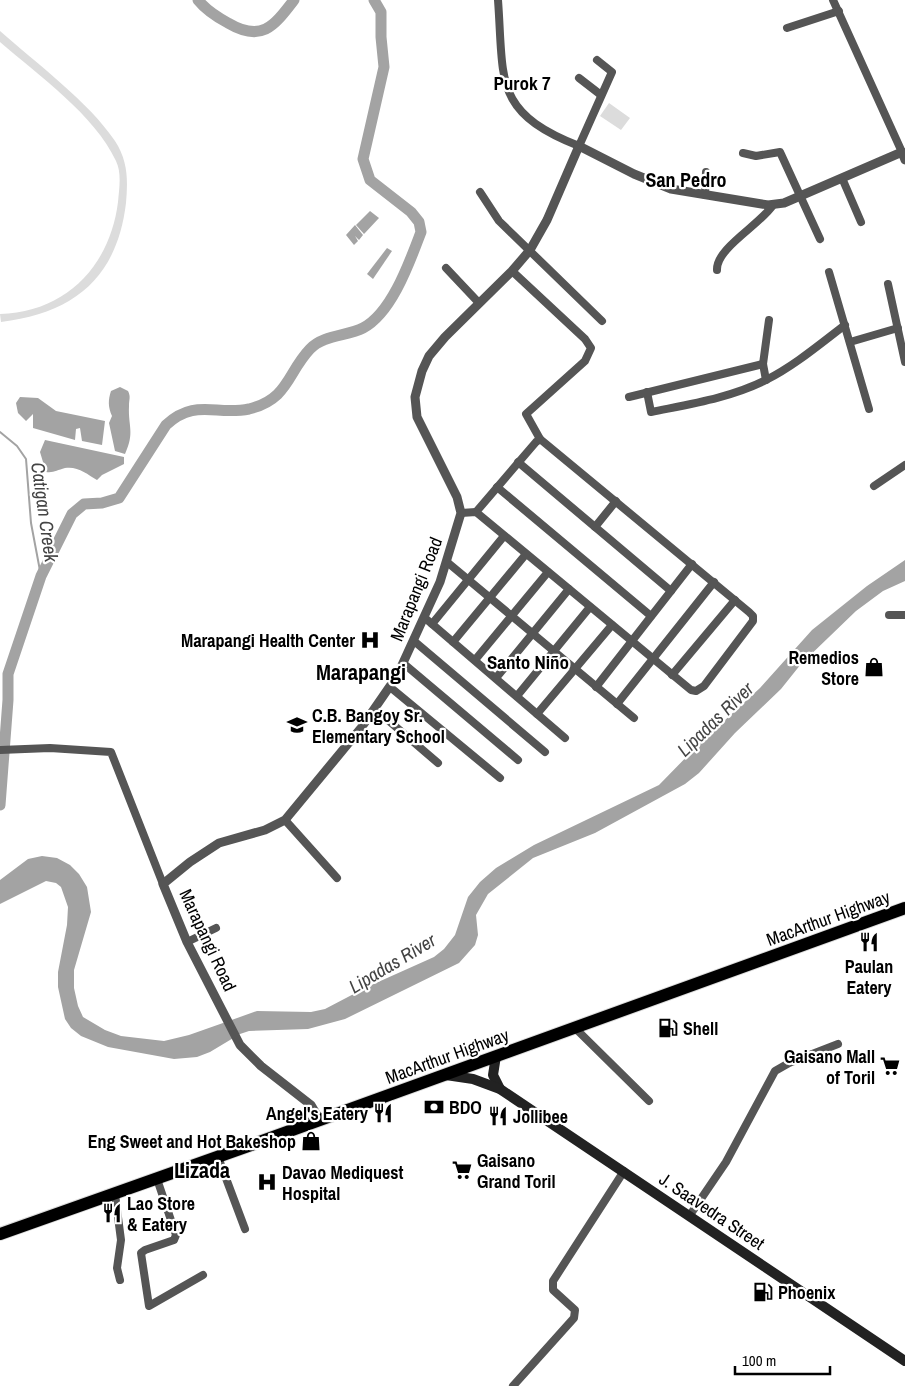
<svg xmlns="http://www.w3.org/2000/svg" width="905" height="1386" font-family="'Archivo Narrow',sans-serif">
<rect width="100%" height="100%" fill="#fff"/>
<g fill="#dcdcdc">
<path d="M0 31C36 63 89 102 115 141 128 161 128 180 126 203 117 278 74 313 1 322L0 314C66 312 110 266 118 202 119 190 122 173 116 161 95 115 38 75 0 42Z"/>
<polygon points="609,103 630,118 621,130 600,116"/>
</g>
<g fill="#a3a3a3">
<polygon points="370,211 379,218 364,234 356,225"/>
<polygon points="355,225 363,235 359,240 355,236 358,241 354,245 346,235"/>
<polygon points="387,248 392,251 373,279 367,274"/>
<path d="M120 387 128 391C131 397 129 399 129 406 128 427 135 432 125 454L115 451 109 423 112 416C108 407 108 400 111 391Z"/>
<polygon points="20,397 38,398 56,411 105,421 102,445 82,441 80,428 76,429 75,440 33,428 33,414 26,421 18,413 16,403"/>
<path d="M45 440 124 457V464L102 475 97 480C87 474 78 466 65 468 57 470 54 473 46 472L40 452Z"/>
<polygon points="905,560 905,581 883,591 856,611 801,664 781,689 735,733 699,773 685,784 595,833 533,858 488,894 476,915 478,935 475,945 459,963 345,1019 308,1029 249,1031 240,1034 210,1052 197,1057 174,1059 108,1047 81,1036 71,1028 65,1019 58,987 58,972 67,925 68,907 61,887 56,883 46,881 0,904 0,880 28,859 42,856 57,858 70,865 79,874 87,887 91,912 74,970 74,988 78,1006 83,1017 105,1030 121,1036 164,1041 189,1035 257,1011 311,1012 325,1009 367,987 434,957 444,949 455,935 468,897 480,882 496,868 534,845 659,785 700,743 760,688 812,630 867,586"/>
</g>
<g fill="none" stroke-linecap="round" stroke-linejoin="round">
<polyline stroke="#a3a3a3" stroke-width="2" points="0,432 17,446 26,459 31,523 41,576"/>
<g stroke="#a3a3a3" stroke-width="11">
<path d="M198 0C206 10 217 17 228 23 262 43 274 26 294 0"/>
<path d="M0 805 8 700V674L41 576 72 514 84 504 102 503 119 498 166 425C195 398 216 416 249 409 289 399 287 373 310 349 323 335 347 336 363 328 392 313 410 261 421 232L419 222 411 212 370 180 363 159 384 67 381 37V12L374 0"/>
</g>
<defs>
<polyline id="trunk" points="0,1234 251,1145 905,908"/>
</defs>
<use href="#trunk" stroke="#dbdbdb" stroke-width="14"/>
<g stroke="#555" stroke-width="8">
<path d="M498 0C504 81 493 112 579 146L612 72 597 60"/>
<polyline points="833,0 902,152"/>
<polyline points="787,28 839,11"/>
<polyline points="579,78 601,95"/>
<polyline points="743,153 756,156 780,152 820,239"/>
<polyline points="842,178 861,222"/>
<polyline points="480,192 499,221 602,321"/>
<polyline points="705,195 706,172"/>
<polyline points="446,268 479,303"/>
<path d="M717 270C716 248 760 225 773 205"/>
<polyline points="829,272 869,409"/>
<polyline points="888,284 905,362"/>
<polyline points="850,342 898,328"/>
<polyline points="766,380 763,364 769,320"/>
<path d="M647 392 651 412C690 404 730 398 766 380 794 366 820 344 845 325"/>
<polyline points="629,397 763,364"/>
<polyline points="518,462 671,591"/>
<polyline points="874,486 905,465"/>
<polyline points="497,487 651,616"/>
<polyline points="476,512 536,442 540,439"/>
<polyline points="461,513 476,512 691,690 696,691 704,686 753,621 753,616 749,612 540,439 526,414 585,361 591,348 585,339 512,271"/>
<polyline points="595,527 616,501"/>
<polyline points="447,562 634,718"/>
<polyline points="889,615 905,615"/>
<polyline points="425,618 565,738"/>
<polyline points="432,624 504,536"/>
<polyline points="414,641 545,752"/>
<polyline points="453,642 526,554"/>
<polyline points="475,660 548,572"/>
<polyline points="403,663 518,760"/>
<polyline points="672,675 735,600"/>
<polyline points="496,678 569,589"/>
<polyline points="390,687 500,778"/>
<polyline points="596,687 692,564"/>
<polyline points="517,696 590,607"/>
<polyline points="617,704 714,582"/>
<polyline points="375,709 438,763"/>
<polyline points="537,714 612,625"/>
<polyline points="0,750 50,748 111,752 163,884"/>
<polyline points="285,820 337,878"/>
<polyline points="187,942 216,928"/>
<polyline points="575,1028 649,1101"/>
<polyline points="218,1157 245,1229"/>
<polyline points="157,1179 176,1235 174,1240 145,1250 141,1253 149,1306 203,1275"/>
<polyline points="115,1194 121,1240 117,1268 120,1280"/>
<polyline points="690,1215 726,1162 775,1071 789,1063 838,1044"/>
<polyline points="513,1386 574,1318 575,1310 553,1290 553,1281 624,1171"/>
</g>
<polyline stroke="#555" stroke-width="9" points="320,1120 311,1105 261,1066 240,1045 187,942 163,884 190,862 219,843 265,830 285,820 361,728 397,676 440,582 461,513 457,497 417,417 415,397 422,371 429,356 445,337 512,271 530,250 547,220 579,146 634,174 671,189 768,205 784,203 902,152 905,160"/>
<g stroke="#222" stroke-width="10">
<polyline points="496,1056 493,1075 500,1089"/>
<polyline points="446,1075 473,1079 500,1089 905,1361"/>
</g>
<use href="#trunk" stroke="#000" stroke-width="12"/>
</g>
<defs>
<symbol id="hospital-bare" viewBox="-9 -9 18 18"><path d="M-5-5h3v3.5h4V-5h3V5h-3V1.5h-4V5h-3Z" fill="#000" stroke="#fff" stroke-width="2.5" paint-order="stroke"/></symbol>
<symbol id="shop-bare" viewBox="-9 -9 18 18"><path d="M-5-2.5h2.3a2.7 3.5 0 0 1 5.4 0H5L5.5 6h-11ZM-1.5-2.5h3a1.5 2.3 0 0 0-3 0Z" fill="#000" stroke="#fff" stroke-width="2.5" paint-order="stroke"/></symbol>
<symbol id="school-bare" viewBox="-9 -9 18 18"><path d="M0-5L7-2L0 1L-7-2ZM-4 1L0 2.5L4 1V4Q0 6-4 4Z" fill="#000" stroke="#fff" stroke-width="2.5" paint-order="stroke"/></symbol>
<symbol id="restaurant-bare" viewBox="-9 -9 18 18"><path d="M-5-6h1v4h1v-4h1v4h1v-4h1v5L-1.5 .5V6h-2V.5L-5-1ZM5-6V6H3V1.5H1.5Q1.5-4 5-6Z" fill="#000" stroke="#fff" stroke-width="2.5" paint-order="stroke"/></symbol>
<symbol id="fuel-bare" viewBox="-9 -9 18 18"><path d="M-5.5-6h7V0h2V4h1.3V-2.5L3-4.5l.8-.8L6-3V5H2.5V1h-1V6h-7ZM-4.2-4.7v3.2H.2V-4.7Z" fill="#000" stroke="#fff" stroke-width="2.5" paint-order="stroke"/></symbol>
<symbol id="supermarket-bare" viewBox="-9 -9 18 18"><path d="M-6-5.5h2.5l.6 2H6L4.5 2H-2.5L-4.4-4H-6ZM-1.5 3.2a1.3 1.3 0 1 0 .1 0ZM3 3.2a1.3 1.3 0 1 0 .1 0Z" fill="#000" stroke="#fff" stroke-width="2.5" paint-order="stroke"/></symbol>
<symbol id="bank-bare" viewBox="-9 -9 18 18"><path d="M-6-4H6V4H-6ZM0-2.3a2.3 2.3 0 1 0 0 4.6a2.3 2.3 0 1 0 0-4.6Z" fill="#000" stroke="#fff" stroke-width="2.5" paint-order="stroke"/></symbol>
</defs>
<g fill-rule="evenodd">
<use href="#hospital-bare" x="356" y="626" width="28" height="28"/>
<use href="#shop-bare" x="860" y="653" width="28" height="28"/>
<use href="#school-bare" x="283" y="711" width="28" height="28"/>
<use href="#restaurant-bare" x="855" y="928" width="28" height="28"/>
<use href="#fuel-bare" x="654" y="1014" width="28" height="28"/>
<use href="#supermarket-bare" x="876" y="1052" width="28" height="28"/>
<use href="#bank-bare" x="420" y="1093" width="28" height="28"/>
<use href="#restaurant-bare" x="369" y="1099" width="28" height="28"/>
<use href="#restaurant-bare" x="484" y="1102" width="28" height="28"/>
<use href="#shop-bare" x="297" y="1127" width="28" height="28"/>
<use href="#supermarket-bare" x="448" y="1156" width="28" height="28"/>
<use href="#hospital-bare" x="253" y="1168" width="28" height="28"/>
<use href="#restaurant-bare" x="98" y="1199" width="28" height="28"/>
<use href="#fuel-bare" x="749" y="1278" width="28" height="28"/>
</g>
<g text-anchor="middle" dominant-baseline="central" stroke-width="4.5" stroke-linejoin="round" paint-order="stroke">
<g font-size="18" fill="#000" stroke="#fff">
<text transform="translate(416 589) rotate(-68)">Marapangi Road</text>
<text transform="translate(828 918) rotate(-20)">MacArthur Highway</text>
<text transform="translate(208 940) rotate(65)">Marapangi Road</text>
<text transform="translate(447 1056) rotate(-20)">MacArthur Highway</text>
<text transform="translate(712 1211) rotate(34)">J. Saavedra Street</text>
</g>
<g font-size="18" font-weight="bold" fill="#000" stroke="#fff" text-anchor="start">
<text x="355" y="640" text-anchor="end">Marapangi Health Center</text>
<text x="859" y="657" text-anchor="end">Remedios<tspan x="859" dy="21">Store</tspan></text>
<text x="312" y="715">C.B. Bangoy Sr.<tspan x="312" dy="21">Elementary School</tspan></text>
<text x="869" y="966" text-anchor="middle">Paulan<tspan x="869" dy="21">Eatery</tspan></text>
<text x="683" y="1028">Shell</text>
<text x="875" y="1056" text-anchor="end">Gaisano Mall<tspan x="875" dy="21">of Toril</tspan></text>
<text x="449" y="1107">BDO</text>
<text x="368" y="1113" text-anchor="end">Angel's Eatery</text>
<text x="513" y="1116">Jollibee</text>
<text x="296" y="1141" text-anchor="end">Eng Sweet and Hot Bakeshop</text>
<text x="477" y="1160">Gaisano<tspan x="477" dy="21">Grand Toril</tspan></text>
<text x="282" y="1172">Davao Mediquest<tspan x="282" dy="21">Hospital</tspan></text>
<text x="127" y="1203">Lao Store<tspan x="127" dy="21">&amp; Eatery</tspan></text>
<text x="778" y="1292">Phoenix</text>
</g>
<g font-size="19" font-weight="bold" fill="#000" stroke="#fff">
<text x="522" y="83">Purok 7</text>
<text x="528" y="662">Santo Niño</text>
</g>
<g font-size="19" font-style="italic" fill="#444" stroke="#fff">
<text transform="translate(45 512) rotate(82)">Catigan Creek</text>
<text transform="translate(715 719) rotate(-44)">Lipadas River</text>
<text transform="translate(392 963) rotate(-31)">Lipadas River</text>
</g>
<g font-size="20" font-weight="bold" fill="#000" stroke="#fff">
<text x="686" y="179">San Pedro</text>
</g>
<g font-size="22" font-weight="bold" fill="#000" stroke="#fff">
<text x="361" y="672">Marapangi</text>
<text x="202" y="1170">Lizada</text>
</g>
</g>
<path d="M735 1366v8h95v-8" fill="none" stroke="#000000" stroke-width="2.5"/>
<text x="742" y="1366" font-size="15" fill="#000000" stroke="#ffffff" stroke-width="4" paint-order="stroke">100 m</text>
</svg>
